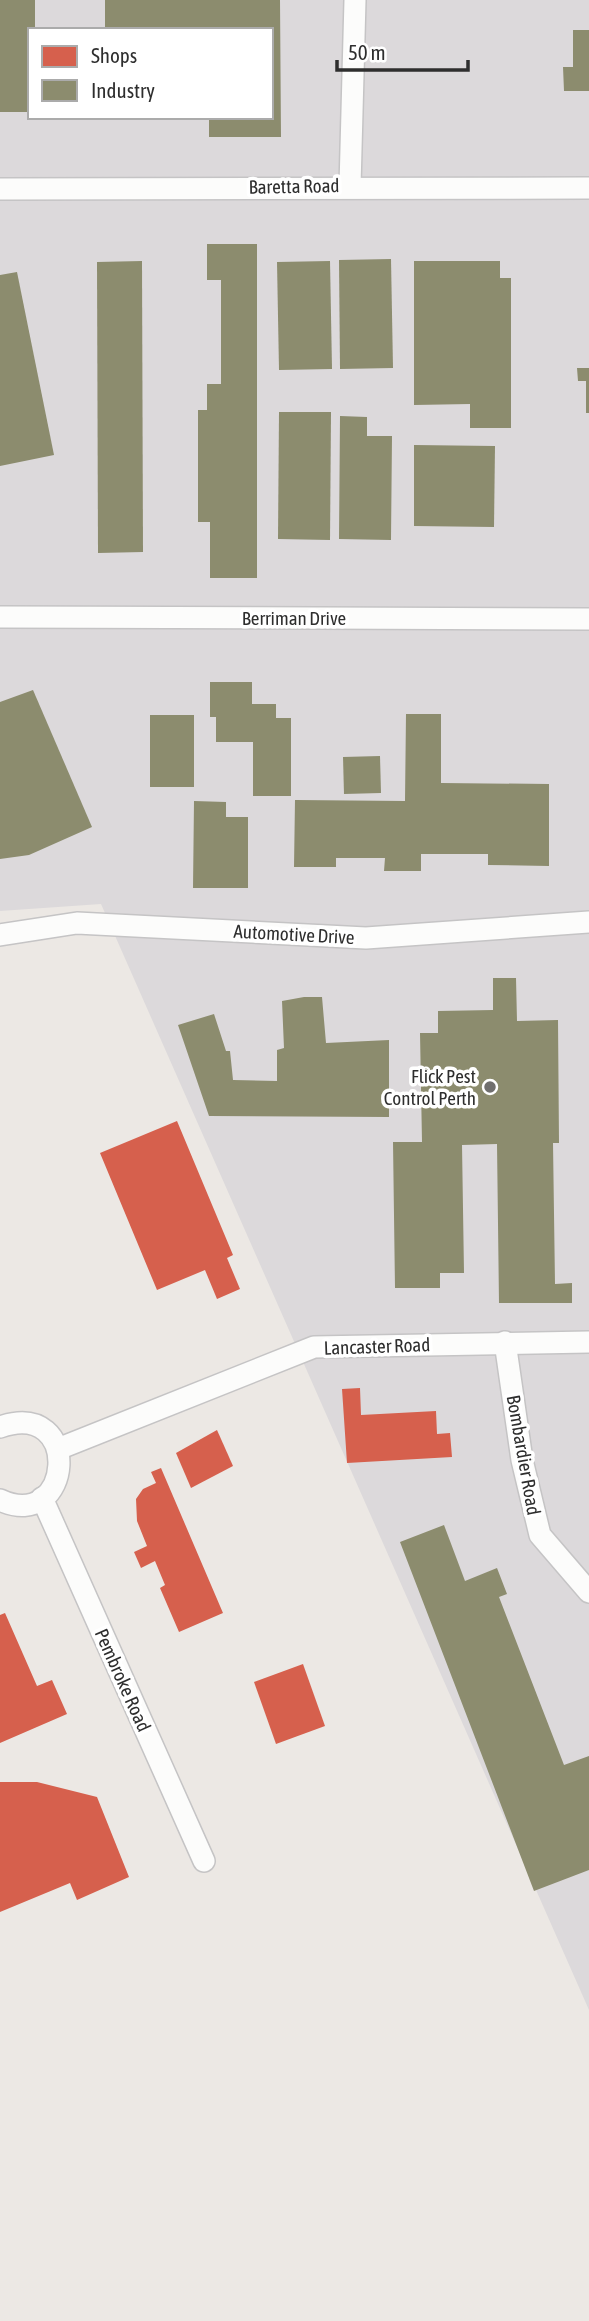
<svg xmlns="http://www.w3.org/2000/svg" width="589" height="2321" font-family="'Asap Condensed',sans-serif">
<rect width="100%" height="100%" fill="#ece8e4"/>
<path fill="#dcd9db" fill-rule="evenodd" d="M0 0H589V2010L101 904 0 911ZM30 30H271V117H30Z"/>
<g fill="#d6604d">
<polygon points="177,1121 233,1255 227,1258 240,1289 217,1299 205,1270 157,1290 100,1153"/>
<polygon points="360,1388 361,1415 436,1411 437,1434 450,1433 452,1457 347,1463 342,1389"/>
<polygon points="217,1430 233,1466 191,1488 176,1453"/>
<polygon points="161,1468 223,1613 179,1632 160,1588 165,1585 155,1561 141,1568 134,1552 147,1546 137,1521 136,1499 143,1489 156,1483 151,1472"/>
<polygon points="5,1613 37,1686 52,1680 67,1714 0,1743 0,1615"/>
<polygon points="303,1664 325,1726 276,1744 254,1682"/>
<polygon points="0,1782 37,1782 97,1797 129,1877 77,1900 70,1883 0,1912"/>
</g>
<g fill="#8c8c6e">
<polygon points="0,0 35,0 35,30 30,30 30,112 0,112"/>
<polygon points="105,0 280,0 281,137 209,137 209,117 271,117 271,30 105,30"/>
<polygon points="573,30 589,30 589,91 564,91 563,67 573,67"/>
<polygon points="207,244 257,244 257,578 210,578 210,522 198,522 198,410 207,410 207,384 221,384 221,280 207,280"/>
<polygon points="391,259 393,368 340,369 339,260"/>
<polygon points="142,261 143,552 98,553 97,262"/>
<polygon points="330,261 332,369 279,370 277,262"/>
<polygon points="414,261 500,261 500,278 511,278 511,428 470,428 470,404 414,405"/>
<polygon points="17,272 54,455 0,466 0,275"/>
<polygon points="577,368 589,368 589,413 586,413 586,381 578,381"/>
<polygon points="279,412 331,412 330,540 278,539"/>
<polygon points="340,416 367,417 367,436 392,436 391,540 339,539"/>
<polygon points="414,445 495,446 494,527 414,526"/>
<polygon points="210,682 252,682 252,704 276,704 276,718 291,718 291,796 253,796 253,742 216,742 216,717 210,717"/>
<polygon points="33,690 92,827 29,855 0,859 0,702"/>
<polygon points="406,714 441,714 441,783 549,784 549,866 488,865 488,854 421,854 421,871 384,871 385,858 336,858 336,867 294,867 295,800 405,801"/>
<rect x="150" y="715" width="44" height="72"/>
<polygon points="380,756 381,793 344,794 343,757"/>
<polygon points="194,801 226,802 226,817 248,817 248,888 193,888"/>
<polygon points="493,978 516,978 517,1021 558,1020 559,1143 553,1143 555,1284 572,1283 572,1303 499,1303 497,1144 462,1145 464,1273 440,1273 440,1288 395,1288 393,1142 422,1142 420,1033 438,1033 438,1011 493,1010"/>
<polygon points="304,997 322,997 326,1043 389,1040 389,1117 209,1116 178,1025 214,1014 226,1051 230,1051 233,1080 277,1081 277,1050 284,1048 282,1001"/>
<polygon points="444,1525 465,1581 497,1568 507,1594 499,1597 564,1765 589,1756 589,1870 534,1891 400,1542"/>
</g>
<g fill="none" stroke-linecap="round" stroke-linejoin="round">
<defs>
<g id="minor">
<polyline points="350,186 355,0"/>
<polyline points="0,189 589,188"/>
<polyline points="0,617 589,619"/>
<polyline points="0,935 77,923 366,938 589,922"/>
<polyline points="505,1342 522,1460 540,1535 589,1592"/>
<path d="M0 1427C84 1398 73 1534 0 1500"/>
<polyline points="58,1449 314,1347 589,1342"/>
<polyline points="42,1498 204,1861"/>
</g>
</defs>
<use href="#minor" stroke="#c5c4c5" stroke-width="24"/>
<use href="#minor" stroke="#fcfcfb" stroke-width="21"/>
</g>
<circle fill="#706f6e" stroke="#fff" stroke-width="2.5" cx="490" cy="1087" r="7"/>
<g text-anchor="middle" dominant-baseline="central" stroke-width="7" stroke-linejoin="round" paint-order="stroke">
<g font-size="19" fill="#2e2e2e" stroke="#fff">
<text transform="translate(294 186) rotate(-1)">Baretta Road</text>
<text x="294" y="618">Berriman Drive</text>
<text transform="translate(294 934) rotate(3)">Automotive Drive</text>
<text transform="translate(377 1346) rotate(-2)">Lancaster Road</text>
<text transform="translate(524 1455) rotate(80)">Bombardier Road</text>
<text transform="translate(123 1680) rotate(66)">Pembroke Road</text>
</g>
<g font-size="19" fill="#2e2e2e" stroke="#fff" text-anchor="end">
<text x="476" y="1076">Flick Pest<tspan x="476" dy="22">Control Perth</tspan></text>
</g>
</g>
<rect x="28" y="28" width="245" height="91" fill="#ffffff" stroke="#ababab" stroke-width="2"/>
<rect x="42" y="46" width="35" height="21" fill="#d6604d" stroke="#ababab" stroke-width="2"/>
<text x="91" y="63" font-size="21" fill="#2e2e2e">Shops</text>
<rect x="42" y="80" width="35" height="21" fill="#8c8c6e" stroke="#ababab" stroke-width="2"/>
<text x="91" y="98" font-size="21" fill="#2e2e2e">Industry</text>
<path d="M337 60v10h131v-10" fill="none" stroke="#2e2e2e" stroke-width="3.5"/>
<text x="348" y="60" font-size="21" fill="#2e2e2e" stroke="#ffffff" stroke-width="5" paint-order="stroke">50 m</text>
</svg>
